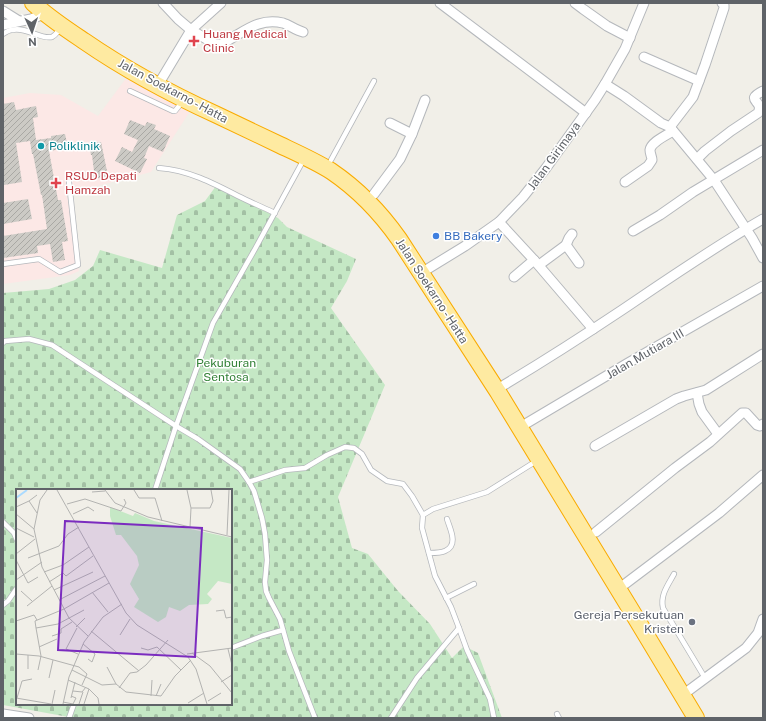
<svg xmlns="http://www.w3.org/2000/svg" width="766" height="721" font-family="'Public Sans',sans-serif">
<defs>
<pattern id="cemetery-stones" width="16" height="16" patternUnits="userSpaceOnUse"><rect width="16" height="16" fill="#c5e8c5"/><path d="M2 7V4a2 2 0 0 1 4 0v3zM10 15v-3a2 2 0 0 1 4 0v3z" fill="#a3c0a4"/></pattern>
<pattern id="building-hatch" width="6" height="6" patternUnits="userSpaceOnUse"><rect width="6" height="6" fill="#cccac5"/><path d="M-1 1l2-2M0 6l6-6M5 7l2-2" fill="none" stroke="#a9a8a4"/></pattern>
</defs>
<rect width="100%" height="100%" fill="#f1efe8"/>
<polygon fill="#fce8e6" points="130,73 192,108 151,172 67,194 79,271 70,275 3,284 3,98 30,93 61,95 98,116"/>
<path fill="url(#cemetery-stones)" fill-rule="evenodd" d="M216 186 278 218 287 227 356 259 347 281 331 308 385 385 338 497 352 548 368 554 398 591 430 624 452 658 464 646 478 653 502 718H74L3 705V293L49 289 75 280 93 266 100 250 162 268 177 215 205 201ZM17 490H231V704H17Z"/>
<g fill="url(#building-hatch)">
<polygon points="14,102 16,110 36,106 38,117 33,118 36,140 51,138 51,136 65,134 68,148 49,151 58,200 61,200 68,241 62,242 65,260 53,262 50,244 37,246 38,253 3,258 3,236 47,229 42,195 41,195 33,154 32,154 30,141 16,143 22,182 4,185 3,181 3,104"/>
<polygon points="130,120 145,126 147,122 156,125 154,129 170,136 163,152 149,146 144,158 147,159 140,173 115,161 122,147 132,152 138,140 124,134"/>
<polygon points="101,142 108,176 95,179 92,155 91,155 89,144"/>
<polygon points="28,199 32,219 3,224 3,203"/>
</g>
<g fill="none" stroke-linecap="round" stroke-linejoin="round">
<defs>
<g id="service">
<path d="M3 34C6 32 9 30 12 30 25 26 41 40 52 37 56 35 58 31 61 28"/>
<polyline points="130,91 173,111 175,111 183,101"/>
<polyline points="331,160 374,81"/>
<path d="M159 168C188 170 213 183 238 196 250 202 262 207 275 213"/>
<polyline points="3,264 39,259 60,272 78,265 69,182"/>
<polyline points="3,343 5,341 29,339 52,345 176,426 198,439 240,469 249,482 254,491 262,518 265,534 267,560 265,582 266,591 269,598 280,619 289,651 315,718"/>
<polyline points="249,482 285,470 305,468 327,455 345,447 354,448 362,454 371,470 387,481 403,484 412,496 423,515"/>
<polyline points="155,490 176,426 213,323 255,249 304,159"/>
<polyline points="3,522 14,533 17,540"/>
<path d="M429 553C434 553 441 553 445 551 459 545 450 529 447 519"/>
<path d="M674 574C668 585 660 595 663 608L705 678"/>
<polyline points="446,598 474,584"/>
<polyline points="3,605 8,601 17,588"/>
<polyline points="459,628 451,607 435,576 422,528 423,515 433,509 487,492 538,460"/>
<polyline points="231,648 262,636 283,630"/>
<polyline points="557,714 559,718"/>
<polyline points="69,718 74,704"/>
<polyline points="391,718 417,678 459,628 467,650 490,699 494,718"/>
</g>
<g id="minor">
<path d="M163 3 178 19 191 30 215 44C222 46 226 41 232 38 249 28 262 18 283 23 289 25 296 30 303 32"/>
<polyline points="440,3 586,113"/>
<polyline points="575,3 583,9 607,26 630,38"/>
<polyline points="3,11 19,21"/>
<polyline points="3,25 31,19 44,14"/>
<polyline points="644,57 699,81"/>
<polyline points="605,84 624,96 661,123 670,127 714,180 752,238 763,258"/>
<polyline points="158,85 191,30 221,3"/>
<polyline points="390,123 412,134"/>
<polyline points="670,127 693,97 705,65 724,8 724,5 722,3"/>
<path d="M697 159 705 151 731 131 758 113C765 100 743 101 763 91"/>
<path d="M625 182 648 166 652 160C652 157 650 154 650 150 651 142 667 135 673 131"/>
<polyline points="374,194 400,159 412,134 425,100"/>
<polyline points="499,222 534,260 593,329"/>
<polyline points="633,231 660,215 693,192 763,150"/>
<polyline points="566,245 579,263"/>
<polyline points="539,265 566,245 569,238 572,234"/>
<polyline points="421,273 465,246 499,222 523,197 546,168 595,100 605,84 625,49 644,3"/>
<polyline points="514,277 534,260"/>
<path d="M504 385C544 361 583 336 622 310 668 279 714 247 763 219"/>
<polyline points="697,393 699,404 702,412 718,434"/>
<polyline points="527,423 628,363 763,286"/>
<polyline points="595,446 676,399 684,396 706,390 763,354"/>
<polyline points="596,532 675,468 710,442 742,413 746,413 757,425 760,426 763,424"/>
<polyline points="625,584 719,513 763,475"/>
<polyline points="688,691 746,648 758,633 763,619"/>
<polyline points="3,714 29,718"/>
</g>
<path id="trunk" d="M33 3C49 18 66 29 84 41 126 70 171 94 217 115 238 125 259 135 280 145 297 153 315 161 331 171 359 190 380 212 399 239L498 392 631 610 696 718"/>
</defs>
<use href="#service" stroke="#b5b8bc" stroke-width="6"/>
<use href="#minor" stroke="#b5b8bc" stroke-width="11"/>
<use href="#trunk" stroke="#f9ab00" stroke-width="18"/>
<use href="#service" stroke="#fff" stroke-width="4.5"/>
<use href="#minor" stroke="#fff" stroke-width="9"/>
<use href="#trunk" stroke="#feeaa1" stroke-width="16"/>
</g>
<g fill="#e0444e" stroke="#fff" stroke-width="1.5">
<path d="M192 35h4v4h4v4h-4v4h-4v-4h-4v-4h4z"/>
<path d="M54 177h4v4h4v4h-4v4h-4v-4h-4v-4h4z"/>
</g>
<circle fill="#0f9aa8" stroke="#fff" stroke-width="1.5" cx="41" cy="146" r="4"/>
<circle fill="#3f7fe0" stroke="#fff" stroke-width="1.5" cx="436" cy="236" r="4"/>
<circle fill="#6b7280" stroke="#fff" stroke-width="1.5" cx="692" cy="622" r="4"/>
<g text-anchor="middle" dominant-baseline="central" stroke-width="3" stroke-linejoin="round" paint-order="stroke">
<g font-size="12" fill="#be3a42" stroke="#fff" text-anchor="start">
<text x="203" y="34">Huang Medical<tspan x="203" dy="14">Clinic</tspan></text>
<text x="65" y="176">RSUD Depati<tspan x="65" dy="14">Hamzah</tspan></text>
</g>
<g font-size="12" fill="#5f6368" stroke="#fff">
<text transform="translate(173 91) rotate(28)">Jalan Soekarno - Hatta</text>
<text transform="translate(554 156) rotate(-54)">Jalan Girimaya</text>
<text transform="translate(432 291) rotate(57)">Jalan Soekarno - Hatta</text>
<text transform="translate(645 354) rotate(-30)">Jalan Mutiara III</text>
</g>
<g font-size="12" fill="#0d838f" stroke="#fff" text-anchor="start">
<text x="49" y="146">Poliklinik</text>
</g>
<g font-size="12" fill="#366cbe" stroke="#fff" text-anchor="start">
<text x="444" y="236">BB Bakery</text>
</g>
<g font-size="12" fill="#348238" stroke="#fff">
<text x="226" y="363">Pekuburan<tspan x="226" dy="14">Sentosa</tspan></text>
</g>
<g font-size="12" fill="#5b616d" stroke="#fff" text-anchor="end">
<text x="684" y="615">Gereja Persekutuan<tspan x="684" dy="14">Kristen</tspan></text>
</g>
</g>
<g transform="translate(16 489)">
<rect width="216" height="216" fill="#f1efe8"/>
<path d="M94 18 117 27 119 24 138 32 216 49V95L202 92 191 105 196 110 192 115 173 116 164 122 153 118 150 128 142 133 118 118 123 110 114 95 123 76 121 67 105 46H100L94 27Z" fill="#c5e8c5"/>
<path fill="none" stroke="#aadaff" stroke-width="2" d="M0 9 11 1"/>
<path fill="none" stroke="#b3b3b1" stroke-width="1" d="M31 1 24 11 18 40 26 78 53 129 72 147M41 1 110 124 121 136 172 168 180 180 191 215M89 1 99 14 132 28 216 48M118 1 123 9H139L146 32M171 1 175 19 174 38M76 3 89 2M21 6 13 12 21 24M51 15 69 10 105 22 110 14 108 10M0 18 13 12M175 19H194L197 12 195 1M0 25 18 40M57 25 72 18 78 22M0 39 18 48M211 46 213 1M0 65 19 50M12 69 43 57 52 45 63 38M0 71 12 94 22 88M28 83 47 76 73 58M0 91 26 73M33 93 47 84 50 87 77 67M38 101 77 83M5 102 16 112M76 103 92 123M43 111 89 87M11 117 36 97M200 122 208 121 210 129 216 128M0 132 18 126 21 131M60 138 69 129M20 139 19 132 48 120 93 94M61 139 50 160 62 165M75 142 123 182M216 143V159M104 146 114 130M36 147 45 144V140L56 133M67 155 79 165 76 173 72 170M23 158 41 150M125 159 132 161 141 158 165 181M212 160 216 176M176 164 194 177 216 204M0 165 23 167 63 178 71 185 66 196M171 165 216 159M91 178 100 195 110 203 145 207 159 187 175 171M12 180V166M22 181 25 167 20 139 42 135 68 121M56 181 86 196 100 195M33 189 37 171M52 191 73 200 82 209 83 215M205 193 216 186M103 199 114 184 121 183 130 176 152 151M57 202 66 203 70 198M135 207 136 191M140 207 145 195M0 209 35 215M1 209 6 192 16 190M55 209 59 193M192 212 205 204M47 213 57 215 60 209 55 207M172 214 188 204M36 215 39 201M47 215 53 188 68 153 87 128 106 115M63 215 67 203M68 215 73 200"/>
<path fill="#7b2cbf" fill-opacity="0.15" stroke="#7b2cbf" stroke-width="2" d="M49 32 186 39 179 168 42 161Z"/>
<rect width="216" height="216" fill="none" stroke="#5f6368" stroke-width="2"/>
</g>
<rect width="766" height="721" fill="none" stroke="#5f6368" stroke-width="8"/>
<g transform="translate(32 32) rotate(177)" stroke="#ffffff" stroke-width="3" paint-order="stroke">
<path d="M0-3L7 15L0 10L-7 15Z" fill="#5f6368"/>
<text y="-6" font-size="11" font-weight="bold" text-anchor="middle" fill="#5f6368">N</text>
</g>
</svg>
